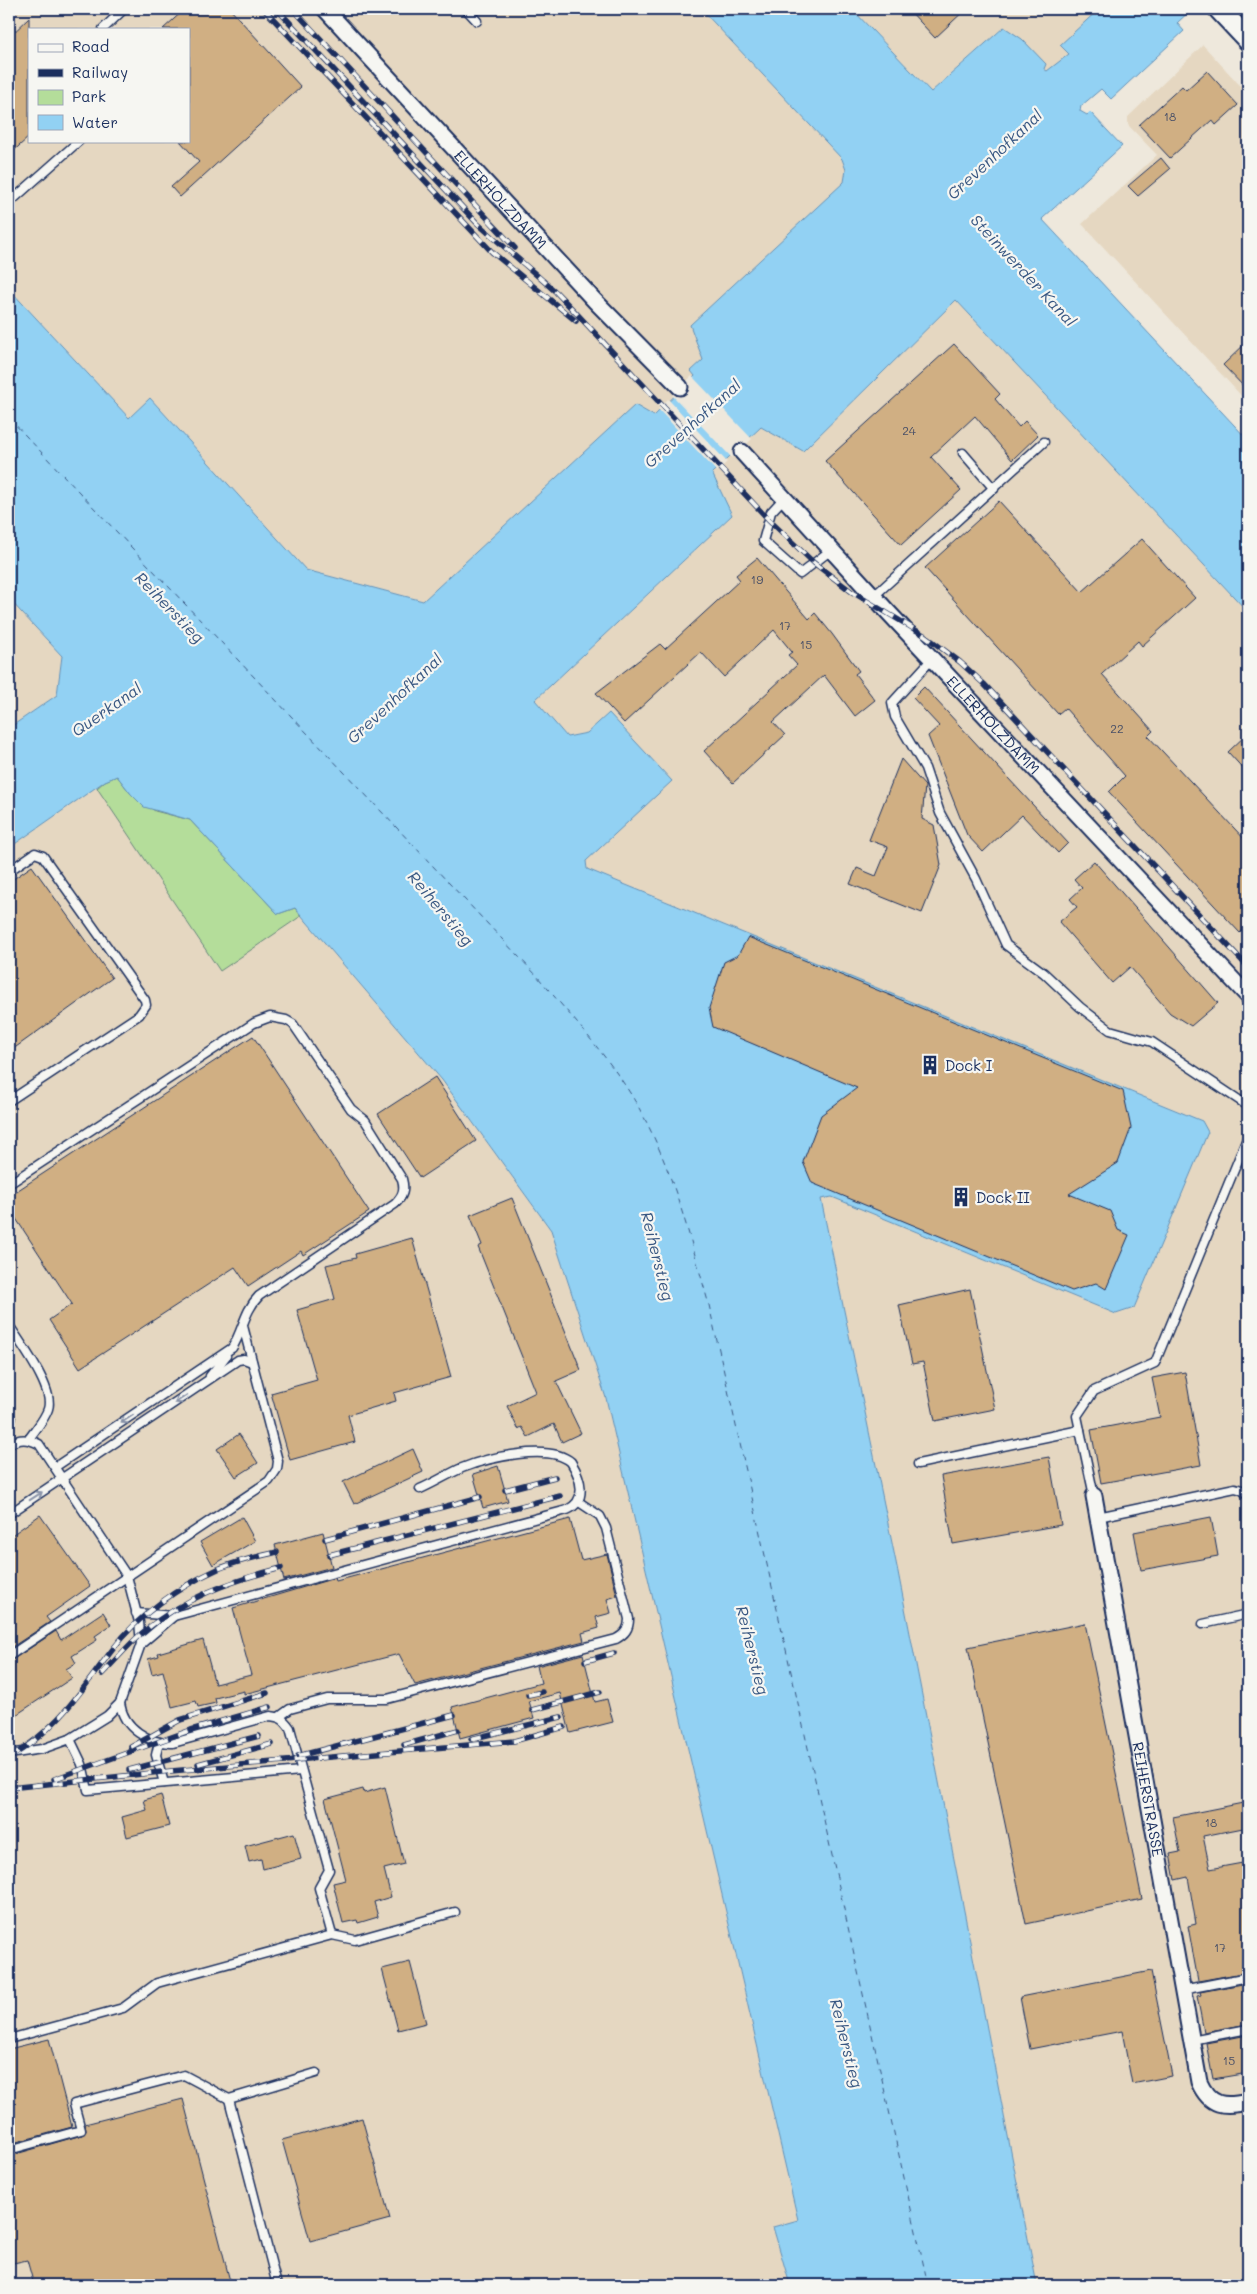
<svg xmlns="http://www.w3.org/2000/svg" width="1257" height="2294" font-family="Mali,sans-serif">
<rect width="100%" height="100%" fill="#eee8dc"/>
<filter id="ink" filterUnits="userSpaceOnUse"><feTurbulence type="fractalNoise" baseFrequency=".02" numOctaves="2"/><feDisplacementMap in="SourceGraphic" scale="10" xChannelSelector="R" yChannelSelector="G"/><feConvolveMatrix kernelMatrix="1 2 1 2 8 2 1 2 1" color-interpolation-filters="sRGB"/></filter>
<g filter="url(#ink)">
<g fill="#e5d7c1" fill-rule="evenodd">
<path d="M9 9H701L842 159 846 170 844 182 703 360 691 371 695 376 654 416 635 406 423 601 306 570 151 399 129 418 9 289ZM29 29H189V141H29Z"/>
<polygon points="852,9 1099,9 1061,45 1069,54 1051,70 1045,71 1004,27 931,92"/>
<polygon points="1203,45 1248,94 1248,403 1082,224 1157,155 1128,125 1128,117"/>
<polygon points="956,300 1248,612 1248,2285 1037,2285 898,1572 821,1199 832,1197 1116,1314 1134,1308 1207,1133 1202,1121 587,869 586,861 609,713 587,733 567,737 535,700 732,515 712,473 761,427 803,451"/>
<polygon points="9,599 62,656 57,695 9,728"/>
<polygon points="117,776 190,820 278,914 295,908 442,1080 551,1230 606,1398 798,2221 773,2227 790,2285 9,2285 9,848 105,781"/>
</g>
<polygon fill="#b4dd9a" stroke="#68867c" points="117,776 131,794 155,811 190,820 278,914 295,908 301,916 220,971 97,788 105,781"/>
<polygon fill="#92d1f3" stroke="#6290b7" points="701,9 852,9 931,92 1004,27 1022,39 1046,64 1044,69 1047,71 1069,54 1060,45 1099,9 1192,9 1177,23 1184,31 1111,99 1101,89 1081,106 1080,111 1087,115 1090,112 1122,146 1042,219 1248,440 1248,612 956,300 803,451 761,427 712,473 732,515 535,700 567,737 587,733 609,713 672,781 586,861 587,869 1202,1121 1208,1132 1134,1308 1116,1314 832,1197 821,1199 898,1572 1037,2285 790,2285 773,2227 798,2220 606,1398 551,1230 442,1080 295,908 278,914 190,820 144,807 131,794 117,776 105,781 9,848 9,728 57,695 62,656 9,599 9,289 129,418 150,398 306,570 423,601 635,405 654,416 695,376 691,371 703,360 690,325 844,182 846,170 842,159"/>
<g fill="#eee8dc">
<polygon points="692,376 752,439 732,458 672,395"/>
<polygon points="668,399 727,462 717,472 658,409"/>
</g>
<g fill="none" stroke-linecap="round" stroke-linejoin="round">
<path stroke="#395883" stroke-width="1" stroke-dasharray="6 5" stroke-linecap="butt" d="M9 418 537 976C572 1018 612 1060 639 1108 673 1169 690 1238 709 1305L928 2285"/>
</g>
<g fill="#d0af83" stroke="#1b2f5e">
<polygon points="185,9 230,9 301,87 180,197 171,187 199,162 180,141 189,141 189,29 163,29"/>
<polygon points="908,9 966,9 935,38"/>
<polygon points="29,18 29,137 9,155 9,37"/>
<polygon points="1207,71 1238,105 1216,125 1212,120 1170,158 1139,125 1182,86 1186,90"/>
<polygon points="1161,158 1170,169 1138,196 1128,186"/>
<polygon points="1248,341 1248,391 1223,365"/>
<polygon points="954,344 1000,394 995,399 1019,427 1025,421 1038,435 1012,460 975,416 931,457 961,490 901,545 825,461"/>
<polygon points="999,501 1082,592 1142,539 1195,598 1142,646 1138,641 1102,674 1153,731 1148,736 1248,843 1248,925 1240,933 1109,792 1125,776 1065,708 1058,714 925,568"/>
<polygon points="757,558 809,619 815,613 832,634 859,671 855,674 875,700 855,716 824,675 773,722 785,735 733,783 704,751 797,665 788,655 792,652 774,630 724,677 701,652 624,723 596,693 660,644 665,649 740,580 736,575"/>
<polygon points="924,687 1068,843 1058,853 1022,815 983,852 967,835 928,736 939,726 913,698"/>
<polygon points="1248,733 1248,774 1228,752"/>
<polygon points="901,759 925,786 922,819 934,825 941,865 922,913 850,884 857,868 876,876 888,847 869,840"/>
<polygon points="1094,861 1218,1003 1191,1026 1170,1013 1130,967 1112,983 1059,922 1077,907 1070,899 1082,888 1074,879"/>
<polygon points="32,866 112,978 9,1052 9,882"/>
<polygon points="748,937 1123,1091 1131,1128 1118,1163 1069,1194 1110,1211 1118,1230 1129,1235 1106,1289 1096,1283 1072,1291 812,1183 803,1162 821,1115 857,1088 713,1027 709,1008 724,962 738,955"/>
<polygon points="253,1036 369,1212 303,1255 301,1251 248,1286 235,1267 80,1368 49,1320 72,1304 9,1208 9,1196"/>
<polygon points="435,1077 476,1141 420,1178 378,1114"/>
<polygon points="512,1198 581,1370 556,1381 581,1433 562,1442 554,1424 528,1437 522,1427 518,1429 507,1406 536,1392 478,1247 482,1245 470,1215"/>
<polygon points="412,1238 451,1377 394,1393 396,1401 348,1415 355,1442 290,1460 271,1393 317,1380 297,1310 335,1299 326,1265 356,1258 355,1254"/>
<polygon points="970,1289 995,1409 935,1421 923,1362 912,1364 899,1305"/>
<polygon points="1185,1372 1201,1465 1101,1483 1091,1430 1160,1417 1152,1378"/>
<polygon points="239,1434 258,1463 236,1477 217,1449"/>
<polygon points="413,1449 423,1472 354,1504 343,1482"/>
<polygon points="1049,1457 1061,1525 953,1544 941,1476"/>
<polygon points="498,1466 508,1501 483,1508 473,1474"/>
<polygon points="40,1515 90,1586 46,1617 50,1622 9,1649 9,1537"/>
<polygon points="242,1517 255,1541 213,1565 200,1542"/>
<polygon points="1211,1517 1218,1556 1141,1570 1134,1532"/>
<polygon points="570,1519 581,1560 607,1554 617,1596 607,1599 611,1613 596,1617 599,1628 582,1633 584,1641 415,1685 399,1654 244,1694 244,1691 215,1698 216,1703 198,1707 196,1701 172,1707 163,1671 152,1674 148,1659 159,1656 158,1653 203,1640 215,1684 251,1675 233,1608 335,1578 336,1581"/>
<polygon points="323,1532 332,1567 284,1580 275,1545"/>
<polygon points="103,1612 111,1625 95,1636 97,1640 72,1656 76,1663 66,1669 72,1678 16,1715 14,1711 9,1715 9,1662 56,1631 61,1640"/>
<polygon points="1085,1623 1142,1899 1026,1924 968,1647"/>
<polygon points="583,1654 595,1702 607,1699 613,1722 570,1733 560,1693 529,1701 534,1718 460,1738 452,1707 541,1683 537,1666"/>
<polygon points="385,1787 404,1864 384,1869 391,1897 374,1902 378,1917 358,1923 357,1920 343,1923 333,1883 346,1880 325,1799 363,1789 364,1793"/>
<polygon points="161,1795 169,1826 127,1837 122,1817 147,1810 144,1800"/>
<polygon points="1248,1802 1248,1827 1203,1836 1210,1869 1248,1862 1248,1972 1198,1981 1188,1926 1196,1924 1188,1877 1175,1880 1170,1854 1180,1852 1173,1817"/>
<polygon points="294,1833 301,1859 263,1869 261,1859 249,1862 245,1846"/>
<polygon points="410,1962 426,2023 398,2030 382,1969"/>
<polygon points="1151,1971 1172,2076 1132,2084 1122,2031 1030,2049 1020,1997"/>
<polygon points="1248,1983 1248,2024 1204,2032 1197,1996 1201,1995 1200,1992"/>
<polygon points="1248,2035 1248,2073 1213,2079 1206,2043"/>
<polygon points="49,2039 72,2127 9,2144 9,2049"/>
<polygon points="183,2099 231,2285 34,2285 27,2260 9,2264 9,2156 82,2135 86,2131 85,2124"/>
<polygon points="362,2118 390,2219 310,2241 282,2140"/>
</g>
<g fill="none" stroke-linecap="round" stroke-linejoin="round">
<defs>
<g id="lane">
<polyline points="466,9 477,21"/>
<polyline points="103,29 124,9"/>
<polyline points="9,203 79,141"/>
<polyline points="963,453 994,489"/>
<polyline points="784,498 771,512 763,541 800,574 831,550"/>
<polyline points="874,596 1044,442"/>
<polyline points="932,659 892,703 895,717 925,768 940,813 976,879 1006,945 1044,973 1080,1007 1110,1030 1152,1042 1248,1106"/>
<polyline points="9,871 35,853 43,856 145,1000 146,1005 139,1015 9,1101"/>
<path d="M9 1184 254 1023 270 1017 286 1020 293 1024 351 1109 365 1120 402 1179C405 1190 403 1196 395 1204L259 1296C244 1311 243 1331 232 1348L55 1467"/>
<path d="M9 1325C20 1343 55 1389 48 1409 45 1419 35 1430 29 1439"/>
<polyline points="210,1376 226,1356"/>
<polyline points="9,1416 11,1419 9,1421"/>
<path d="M9 1444C20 1438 27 1438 39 1444L127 1576 139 1622 141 1644 120 1703 107 1716 70 1739 42 1749 9 1754"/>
<polyline points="918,1464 1080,1430"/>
<polyline points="1094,1496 1077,1416 1094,1391 1155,1363 1248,1136"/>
<polyline points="9,1514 238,1360 244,1359 252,1362"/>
<polyline points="1098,1517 1235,1488 1242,1490 1248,1495"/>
<path d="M136 1613 174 1616 567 1510C588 1501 581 1478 571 1462 549 1443 487 1458 462 1468 448 1474 434 1483 420 1489"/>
<polyline points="1203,1624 1248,1614"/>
<polyline points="141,1644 174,1616"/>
<polyline points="9,1656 269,1481 277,1469 278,1461 243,1326"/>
<path d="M120 1703C123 1728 149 1744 173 1743L270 1716C280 1717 284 1719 290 1728L329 1870 319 1888 332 1935"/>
<path d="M279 1717 290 1709 327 1699H387L616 1639C625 1634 629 1629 629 1619L606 1528 600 1516 579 1502"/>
<polyline points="70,1739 82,1764 88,1790 301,1771"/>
<polyline points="159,1742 156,1755 164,1783"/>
<polyline points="1182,1990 1248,1977"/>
<polyline points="9,2039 123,2008 157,1983 332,1935 355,1940 455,1912"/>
<polyline points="1191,2040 1248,2029"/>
<polyline points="9,2150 81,2130 74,2104 184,2075 229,2099"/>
<polyline points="9,2284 10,2285"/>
<polyline points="277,2285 229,2099 316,2073"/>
</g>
<g id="street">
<path id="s1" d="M325 9 595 301 680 387"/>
<path id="s2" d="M742 452 888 612 1248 996"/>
<path id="s3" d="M1094 1496 1199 2082C1210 2107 1224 2107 1248 2102"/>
</g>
<polyline id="secondary" points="1219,9 1248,40"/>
</defs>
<use href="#lane" stroke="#1b2f5e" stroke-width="11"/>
<use href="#street" stroke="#1b2f5e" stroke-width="19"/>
<use href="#secondary" stroke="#1b2f5e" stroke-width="24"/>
<use href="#lane" stroke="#f6f6f2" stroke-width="8"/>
<use href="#street" stroke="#f6f6f2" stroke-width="15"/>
<use href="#secondary" stroke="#f6f6f2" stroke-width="20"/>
<defs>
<g id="rail">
<polyline points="264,9 492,252 576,321"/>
<polyline points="277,9 477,223 556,292 578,315 768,519 814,563 852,592 924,635 960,662 984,684 1248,967"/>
<polyline points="293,9 515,248"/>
<polyline points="505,1490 555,1477"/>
<polyline points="325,1539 480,1497"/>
<polyline points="329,1555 560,1496"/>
<polyline points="585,1661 614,1653"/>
<path d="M102 1674C115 1661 128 1645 142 1633 185 1597 228 1582 281 1568"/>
<polyline points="528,1695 542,1692"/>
<polyline points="532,1710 600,1692"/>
<polyline points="471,1739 561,1717"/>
<polyline points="404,1745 458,1730"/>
<polyline points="131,1747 180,1720 267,1693"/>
<polyline points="298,1756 454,1715"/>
<path d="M9 1758C59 1728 79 1693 113 1649 138 1615 180 1586 218 1569 237 1561 257 1557 277 1552"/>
<polyline points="198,1764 272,1744"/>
<polyline points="129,1770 259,1736"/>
<polyline points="54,1779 191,1730 270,1707"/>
<polyline points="9,1788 171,1771 514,1741 564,1727"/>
</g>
</defs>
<use href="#rail" stroke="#1b2f5e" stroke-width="5.5"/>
<use href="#rail" stroke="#f6f6f2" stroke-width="4" stroke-dasharray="11" stroke-linecap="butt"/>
</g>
<defs><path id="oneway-shaft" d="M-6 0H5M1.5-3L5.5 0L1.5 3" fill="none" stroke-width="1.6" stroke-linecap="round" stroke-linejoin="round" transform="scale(1.25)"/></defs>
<g stroke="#8892a8">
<use href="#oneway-shaft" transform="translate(181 1399) rotate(146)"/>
<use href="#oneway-shaft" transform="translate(127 1419) rotate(146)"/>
<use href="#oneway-shaft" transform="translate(36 1496) rotate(-33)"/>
</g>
</g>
<defs>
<symbol id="building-bare" viewBox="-9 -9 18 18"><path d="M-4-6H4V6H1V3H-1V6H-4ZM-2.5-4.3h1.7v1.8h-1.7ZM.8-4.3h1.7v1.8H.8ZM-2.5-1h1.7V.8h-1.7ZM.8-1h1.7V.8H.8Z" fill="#1b2f5e" stroke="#f6f6f2" stroke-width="2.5" paint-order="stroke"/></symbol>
</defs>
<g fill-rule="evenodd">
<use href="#building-bare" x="916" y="1051" width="28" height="28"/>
<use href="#building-bare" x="947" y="1183" width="28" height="28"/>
</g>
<g text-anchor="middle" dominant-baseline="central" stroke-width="4.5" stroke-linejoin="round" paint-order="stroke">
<g font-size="12" fill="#484f67">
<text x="1170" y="116">18</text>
<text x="909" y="430">24</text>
<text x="757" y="579">19</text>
<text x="785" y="625">17</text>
<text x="806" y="644">15</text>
<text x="1117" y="728">22</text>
<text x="1211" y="1822">18</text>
<text x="1220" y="1947">17</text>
<text x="1229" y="2060">15</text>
</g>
<g font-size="15" fill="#1b2f5e" stroke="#f6f6f2">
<text stroke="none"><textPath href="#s1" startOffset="259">ELLERHOLZDAMM</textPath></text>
<text stroke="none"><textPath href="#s2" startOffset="371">ELLERHOLZDAMM</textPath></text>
<text stroke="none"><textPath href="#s3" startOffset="308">REIHERSTRASSE</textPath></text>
</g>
<g font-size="15" fill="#1b2f5e" stroke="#f6f6f2" text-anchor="start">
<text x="945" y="1065">Dock I</text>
<text x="976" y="1197">Dock II</text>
</g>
<g font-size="16" font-style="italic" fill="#395883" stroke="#f6f6f2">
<text transform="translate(994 154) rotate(-43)">Grevenhofkanal</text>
<text transform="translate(1024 270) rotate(47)">Steinwerder Kanal</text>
<text transform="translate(692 423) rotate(-42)">Grevenhofkanal</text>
<text transform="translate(170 607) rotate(46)">Reiherstieg</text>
<text transform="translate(394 698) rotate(-43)">Grevenhofkanal</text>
<text transform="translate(106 709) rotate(-35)">Querkanal</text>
<text transform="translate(441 908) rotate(50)">Reiherstieg</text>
<text transform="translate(658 1256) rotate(76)">Reiherstieg</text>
<text transform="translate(753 1650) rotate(76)">Reiherstieg</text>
<text transform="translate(847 2043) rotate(76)">Reiherstieg</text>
</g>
</g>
<rect width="1257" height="2294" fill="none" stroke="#f6f6f2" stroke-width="30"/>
<rect x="15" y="15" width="1227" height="2264" fill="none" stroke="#1b2f5e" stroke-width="2" filter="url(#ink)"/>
<rect x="28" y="28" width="162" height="115" fill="#f6f6f2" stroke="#9ea6b7"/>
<rect x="38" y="44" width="25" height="8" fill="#f6f6f2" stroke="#9ea6b7"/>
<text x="72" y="52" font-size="15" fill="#1b2f5e">Road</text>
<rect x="38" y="69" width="25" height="8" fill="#1b2f5e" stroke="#9ea6b7"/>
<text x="72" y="78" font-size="15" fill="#1b2f5e">Railway</text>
<rect x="38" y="90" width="25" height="15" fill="#b4dd9a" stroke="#9ea6b7"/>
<text x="72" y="102" font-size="15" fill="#1b2f5e">Park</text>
<rect x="38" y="115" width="25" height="15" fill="#92d1f3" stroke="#9ea6b7"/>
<text x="72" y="128" font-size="15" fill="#1b2f5e">Water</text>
</svg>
